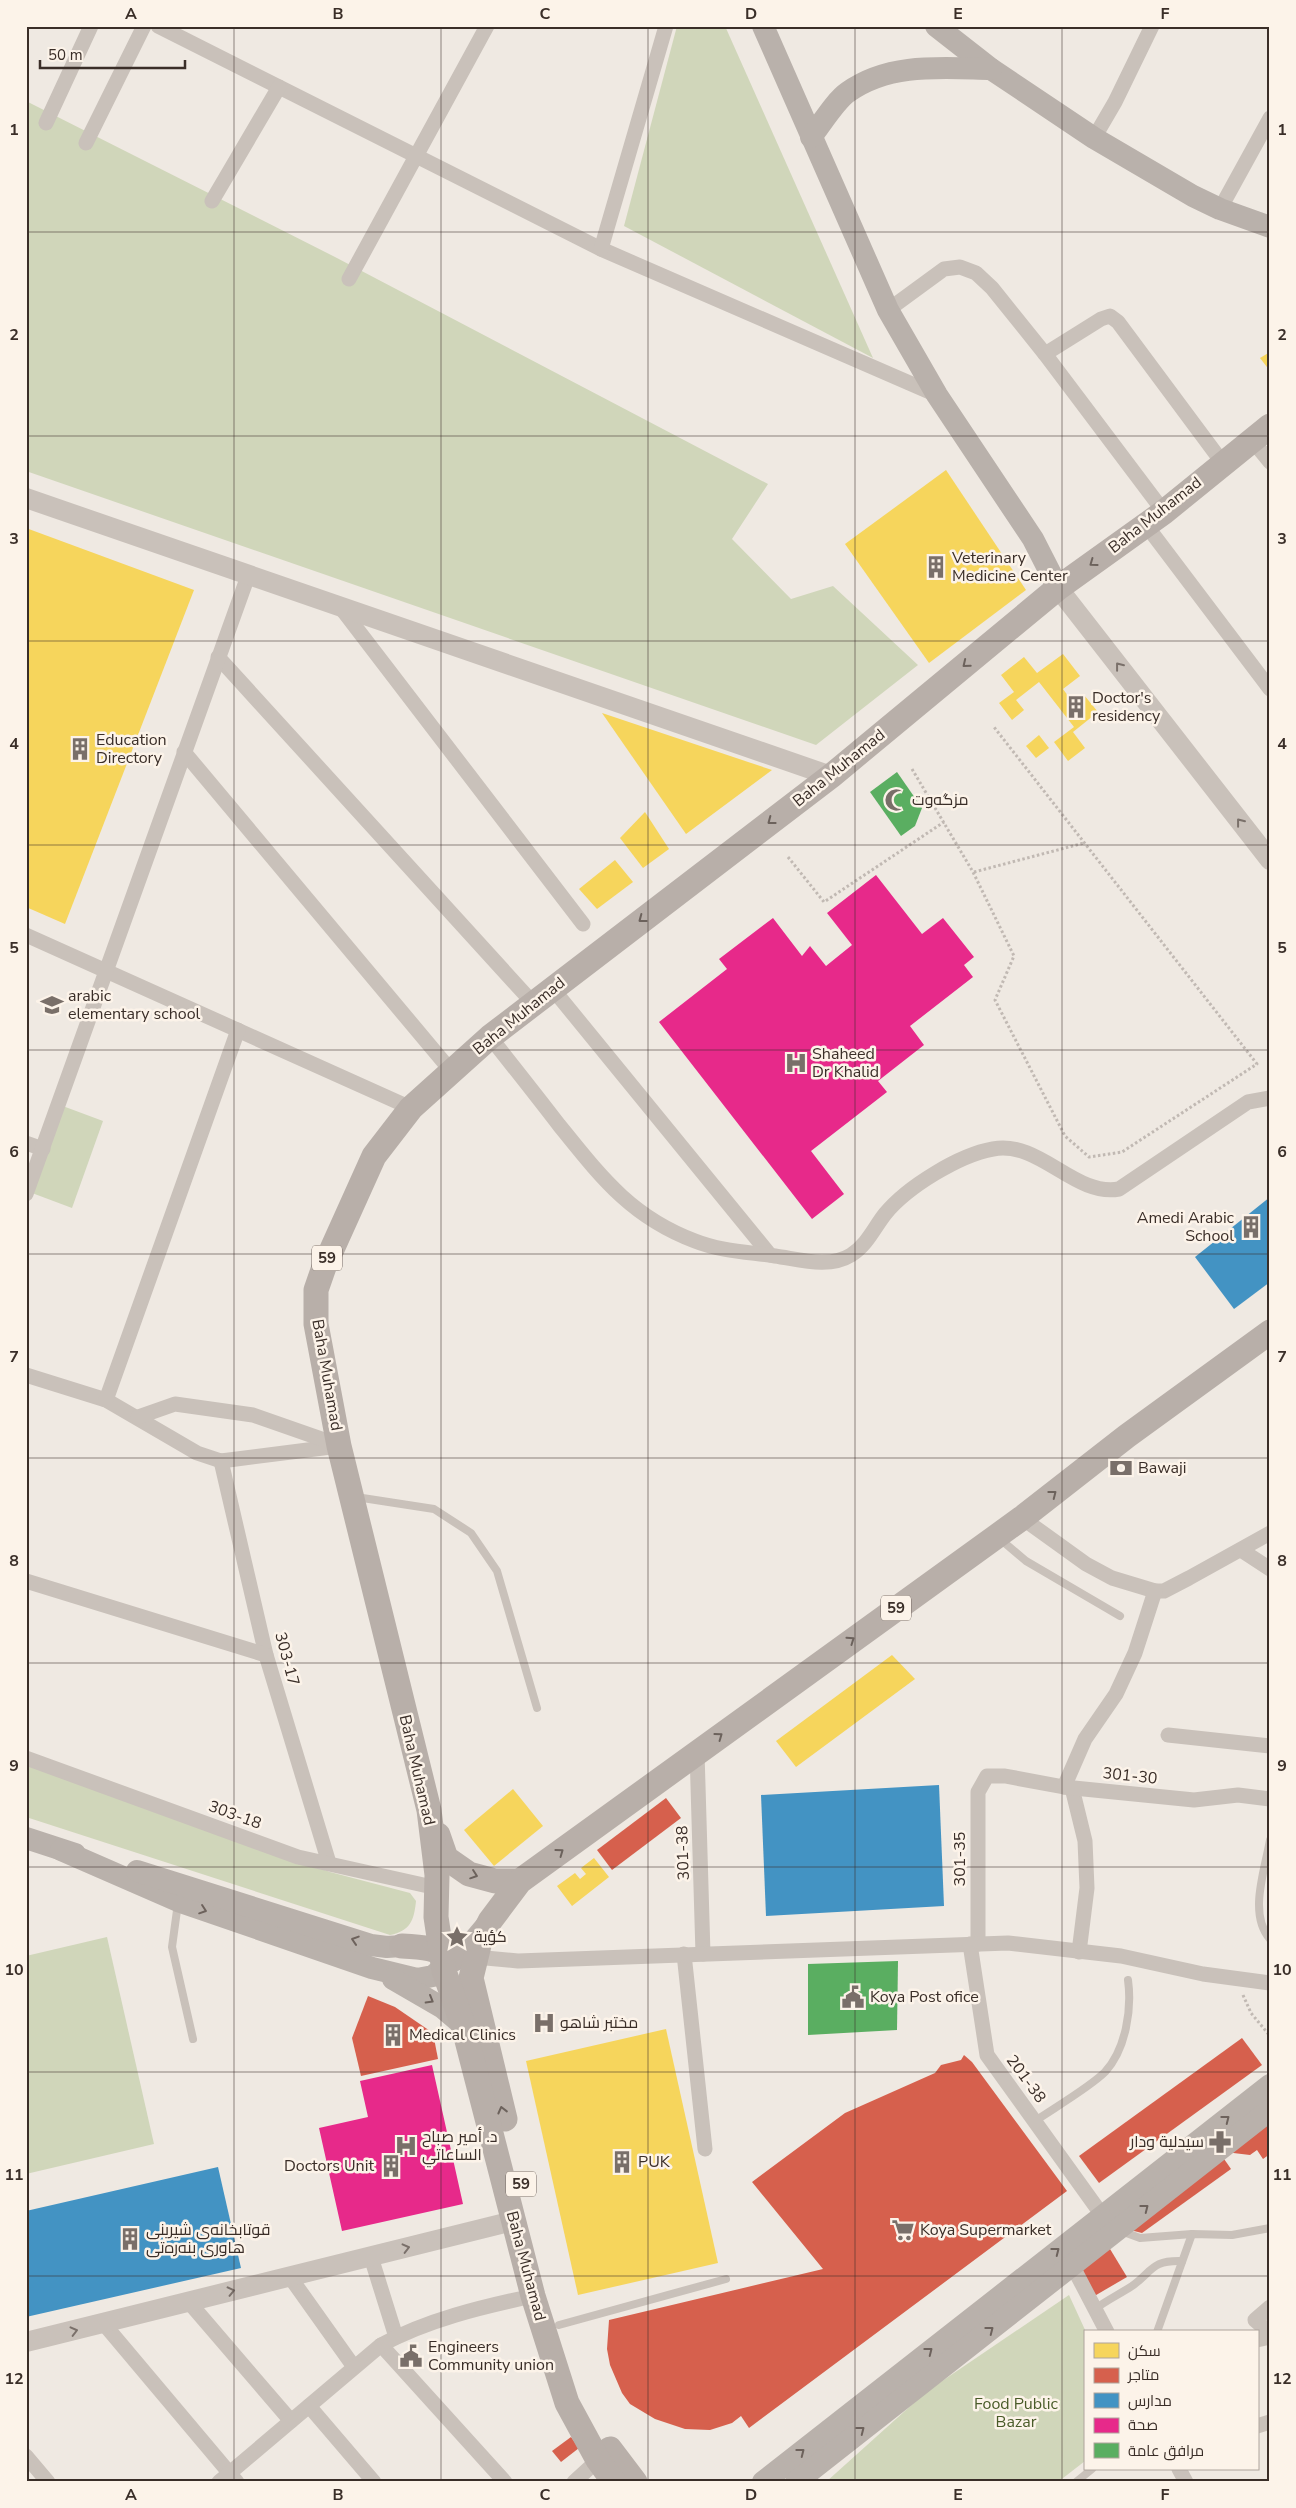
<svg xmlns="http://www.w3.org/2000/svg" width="1296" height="2508" font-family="'Nunito Sans',Cairo,sans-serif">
<rect width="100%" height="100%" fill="#efe9e2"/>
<g fill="#d0d6ba">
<polygon points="677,26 725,26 873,358 624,226"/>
<polygon points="26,101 335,257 768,484 732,539 791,599 833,586 918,665 816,745 26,471"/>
<polygon points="60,1105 103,1121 72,1208 32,1193"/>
<path d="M26 1764 330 1872 410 1893 416 1901C414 1921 410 1931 390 1935L26 1817Z"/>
<polygon points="107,1937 154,2144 26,2174 26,1956"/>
<polygon points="1069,2295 1086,2332 1085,2461 1058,2482 826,2482 926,2392"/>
</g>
<g fill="#f6d55c">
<polygon points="1270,352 1270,371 1260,358"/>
<polygon points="946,470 1026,590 929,663 845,544"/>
<polygon points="26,528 194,590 65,924 26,907"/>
<polygon points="1063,654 1080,676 1063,689 1071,700 1084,695 1098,712 1073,732 1085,748 1068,761 1054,742 1074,727 1039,682 1016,700 1024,710 1012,720 999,703 1014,692 1001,675 1024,657 1037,673"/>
<polygon points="602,713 772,770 686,834"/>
<polygon points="1039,735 1049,748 1036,758 1026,746"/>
<polygon points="645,812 669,849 643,868 620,838"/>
<polygon points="615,860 633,882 597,909 579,889"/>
<polygon points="892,1655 915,1679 796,1767 776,1741"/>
<polygon points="513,1789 543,1826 494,1866 464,1830"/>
<polygon points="594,1858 609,1877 572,1906 557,1886 575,1873 580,1879 586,1874 581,1868"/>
<polygon points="666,2029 718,2263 578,2295 526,2061"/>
</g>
<g fill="#d6604d">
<polygon points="666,1798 681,1818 612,1870 597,1850"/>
<polygon points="368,1996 395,2007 433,2033 438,2059 361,2076 352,2038"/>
<polygon points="1242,2038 1262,2065 1099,2183 1079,2156"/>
<polygon points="964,2055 972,2062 1067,2191 749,2428 741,2416 732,2423 710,2430 685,2429 655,2419 630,2404 622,2393 610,2365 607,2349 609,2320 823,2269 752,2182 845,2113 935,2073 941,2065 961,2060"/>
<polygon points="1270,2122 1270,2154 1263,2159 1257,2150 1250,2155 1225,2152"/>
<polygon points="1222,2156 1231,2169 1142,2233 1126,2229"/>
<polygon points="1107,2244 1127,2277 1091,2298 1077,2267"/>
<polygon points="571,2437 579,2448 561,2462 552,2451"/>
</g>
<g fill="#4393c3">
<polygon points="1270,1197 1270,1282 1234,1309 1195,1257"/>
<polygon points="939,1785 944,1906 766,1916 761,1795"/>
<polygon points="218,2167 241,2268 26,2317 26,2211"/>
</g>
<g fill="#e7298a">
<polygon points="876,875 922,934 943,918 974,957 964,965 973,977 910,1026 924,1045 878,1081 887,1092 811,1151 844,1194 812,1219 659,1022 727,969 719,959 773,918 802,956 810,946 826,966 852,945 827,913"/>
<polygon points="432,2065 463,2204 342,2231 319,2128 368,2117 360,2081"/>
</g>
<g fill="#5aae61">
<polygon points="897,772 922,808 915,826 901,836 870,792"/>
<polygon points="898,1961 897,2030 808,2035 808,1964"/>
</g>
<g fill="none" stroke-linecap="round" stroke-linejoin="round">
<g stroke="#c1b9b3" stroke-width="3" stroke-dasharray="2.5 2.5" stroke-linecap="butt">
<polyline points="912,769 973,872 1014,956 995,1000 1065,1136 1089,1157 1122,1152 1257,1064 994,727"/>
<polyline points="788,857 824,902 944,822"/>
<polyline points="974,872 1084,843"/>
<polyline points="1243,1995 1251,2013 1270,2036"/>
</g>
<g stroke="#c9c1ba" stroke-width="8">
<polyline points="356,1497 434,1509 471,1533 497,1571 537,1708"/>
<polyline points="1000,1539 1026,1561 1120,1616"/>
<path d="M1270 1840C1265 1870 1248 1914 1270 1939"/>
<polyline points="178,1903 172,1947 193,2039"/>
<path d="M1035 2121C1054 2108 1090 2087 1105 2072 1126 2049 1132 2009 1128 1980"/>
<polyline points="1121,2231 1140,2238 1192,2234 1232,2235 1270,2228"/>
<path d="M1095 2309C1107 2300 1120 2294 1132 2286 1153 2271 1151 2260 1182 2261"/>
<polyline points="559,2325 726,2279"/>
<polyline points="1157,2332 1192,2234"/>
<polyline points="1076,2482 1092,2469"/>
</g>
<g stroke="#c9c1ba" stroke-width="15">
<polyline points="158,26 601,249 937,395"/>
<polyline points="46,123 91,26"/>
<polyline points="1094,138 1115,102 1152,26"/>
<polyline points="86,143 144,26"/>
<polyline points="212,201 279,87"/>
<polyline points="1220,209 1270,118"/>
<polyline points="601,249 666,26"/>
<polyline points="349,279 487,26"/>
<polyline points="888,310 944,269 960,267 976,273 992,288 1045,354 1164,512"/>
<polyline points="1045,354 1101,319 1110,316 1118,322 1222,462"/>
<polyline points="1252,440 1270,462"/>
<polyline points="1146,525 1270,689"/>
<polyline points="341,608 583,924"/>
<polyline points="218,657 533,1003"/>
<polyline points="184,752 452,1072"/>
<polyline points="26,935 411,1108"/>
<polyline points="552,988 770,1255"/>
<path d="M490 1037C513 1066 536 1095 559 1125 601 1177 631 1217 695 1241 720 1251 748 1252 775 1256 798 1259 829 1269 851 1255 867 1245 874 1228 885 1214 907 1187 959 1155 993 1149 1040 1140 1074 1197 1119 1189L1248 1102 1270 1098"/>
<polyline points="26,1143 43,1149"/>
<polyline points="26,1194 248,576"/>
<polyline points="26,1375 106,1400 197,1453 221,1461 339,1446"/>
<polyline points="106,1400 238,1030"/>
<polyline points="138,1417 175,1404 253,1415 336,1444"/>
<polyline points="221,1461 266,1655 329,1863"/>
<polyline points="1022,1518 1086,1564 1112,1578 1155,1591 1164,1591 1189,1578 1270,1533"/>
<polyline points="1241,1550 1270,1569"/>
<polyline points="26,1581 266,1655"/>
<polyline points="1168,1735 1270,1746"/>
<polyline points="697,1752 703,1954"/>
<polyline points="26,1758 298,1857 437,1888"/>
<polyline points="1064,1787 1085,1739 1116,1694 1135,1653 1155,1591"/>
<polyline points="1072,1788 1085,1841 1087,1888 1079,1952"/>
<polyline points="970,1944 987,2055 1102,2215"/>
<polyline points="978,1944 978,1792 987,1776 1005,1776 1064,1787 1194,1800 1238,1795 1270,1799"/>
<polyline points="684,1954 705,2149"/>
<polyline points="475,1957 518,1961 1008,1943 1121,1956 1203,1974 1270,1983"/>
<polyline points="371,2257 396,2337"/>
<polyline points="1072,2265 1107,2332"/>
<polyline points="290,2277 354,2367"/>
<polyline points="188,2301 291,2421"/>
<polyline points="1270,2307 1255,2320 1270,2333"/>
<polyline points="104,2324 237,2482"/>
<polyline points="1257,2340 1270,2337"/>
<polyline points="381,2345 505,2482"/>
<polyline points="309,2406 374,2482"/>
<polyline points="1257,2426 1270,2422"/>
<polyline points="26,2456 48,2482"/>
<polyline points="1179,2469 1186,2482"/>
<path d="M219 2482 381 2345C427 2320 481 2307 533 2296"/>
<polyline points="574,2482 598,2460"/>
</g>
<g stroke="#c9c1ba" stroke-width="20">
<polyline points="26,498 831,776"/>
<polyline points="1058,588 1270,860"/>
<polyline points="26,2342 513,2221"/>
</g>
<g stroke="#b9b1ab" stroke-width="22">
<polyline points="763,26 888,310 937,395 1033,539 1058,588"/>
<polyline points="936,26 991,69 1094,138 1193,196 1220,209 1270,227"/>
<path d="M811 137C821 125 835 101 848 92 890 62 943 68 991 69"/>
<polyline points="26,1838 75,1854"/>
<polyline points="61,1850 178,1901 372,1968 417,1979 433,1976 469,1946 485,1927"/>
<polyline points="137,1871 371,1945 387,1947 402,1946"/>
<polyline points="393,1979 443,2008 463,2025"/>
<polyline points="763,2482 1270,2085"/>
<polyline points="796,2482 1270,2110"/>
</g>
<g stroke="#b8afa9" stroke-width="25">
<polyline points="438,1835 446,1858 469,1874 495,1881 520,1881"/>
<path d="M402 1946C422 1947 437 1948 454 1959"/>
<polyline points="505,2119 471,1978 480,1941 490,1921 520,1881 1022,1518 1127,1436 1270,1332"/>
<polyline points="610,2449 635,2482"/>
<polyline points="614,2482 598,2460 567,2403 533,2296 463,2025 444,1971 436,1917 437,1875 429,1810 339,1446 316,1324 316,1290 324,1267 374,1156 411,1108 490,1037 831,776 1058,588 1164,512 1270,426"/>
</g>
</g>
<defs><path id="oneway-chevron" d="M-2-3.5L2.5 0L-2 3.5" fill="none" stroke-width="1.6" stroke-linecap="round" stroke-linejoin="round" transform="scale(1.25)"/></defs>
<g stroke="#6c625c">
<use href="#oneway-chevron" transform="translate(1093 563) rotate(144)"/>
<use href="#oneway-chevron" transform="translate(966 664) rotate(141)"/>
<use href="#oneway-chevron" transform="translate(771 821) rotate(143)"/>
<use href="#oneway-chevron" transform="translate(642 919) rotate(143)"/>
<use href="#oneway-chevron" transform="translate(1053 1494) rotate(-38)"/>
<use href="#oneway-chevron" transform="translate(851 1640) rotate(-35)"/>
<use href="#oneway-chevron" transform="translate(719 1736) rotate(-36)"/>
<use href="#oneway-chevron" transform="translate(560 1852) rotate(-36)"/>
<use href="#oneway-chevron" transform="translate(474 1875) rotate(19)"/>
<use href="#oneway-chevron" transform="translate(502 2110) rotate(-104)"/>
</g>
<g stroke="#7a706a">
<use href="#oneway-chevron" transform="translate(1119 666) rotate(-128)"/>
<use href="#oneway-chevron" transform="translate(1240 822) rotate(-128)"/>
<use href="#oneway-chevron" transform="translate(406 2248) rotate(-14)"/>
<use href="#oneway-chevron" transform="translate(231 2291) rotate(-13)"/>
<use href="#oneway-chevron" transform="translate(74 2331) rotate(-14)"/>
</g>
<g stroke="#6d625c">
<use href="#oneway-chevron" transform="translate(203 1910) rotate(19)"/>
<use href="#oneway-chevron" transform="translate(355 1940) rotate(-162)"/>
<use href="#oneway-chevron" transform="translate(430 2000) rotate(30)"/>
<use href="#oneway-chevron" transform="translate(1226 2119) rotate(-38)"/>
<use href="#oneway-chevron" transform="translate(1145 2208) rotate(-38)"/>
<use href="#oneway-chevron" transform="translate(1056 2251) rotate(-38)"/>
<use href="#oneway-chevron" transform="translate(990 2330) rotate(-38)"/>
<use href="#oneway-chevron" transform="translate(929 2351) rotate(-38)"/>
<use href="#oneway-chevron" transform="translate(861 2430) rotate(-38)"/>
<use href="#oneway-chevron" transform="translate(801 2452) rotate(-38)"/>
</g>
<path fill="none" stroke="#3a2e28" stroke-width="1" stroke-opacity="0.55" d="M234 26V2482M441 26V2482M648 26V2482M855 26V2482M1062 26V2482M26 232H1270M26 436H1270M26 641H1270M26 845H1270M26 1050H1270M26 1254H1270M26 1458H1270M26 1663H1270M26 1867H1270M26 2072H1270M26 2276H1270"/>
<defs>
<symbol id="building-bare" viewBox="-9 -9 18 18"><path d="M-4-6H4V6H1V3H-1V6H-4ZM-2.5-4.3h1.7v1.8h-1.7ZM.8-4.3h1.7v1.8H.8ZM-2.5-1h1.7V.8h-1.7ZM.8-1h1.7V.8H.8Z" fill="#796f69" stroke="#fcf3e9" stroke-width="2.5" paint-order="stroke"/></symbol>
<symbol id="mosque-bare" viewBox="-9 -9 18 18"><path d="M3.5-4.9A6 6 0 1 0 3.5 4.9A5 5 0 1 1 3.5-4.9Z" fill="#796f69" stroke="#fcf3e9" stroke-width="2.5" paint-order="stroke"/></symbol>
<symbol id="school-bare" viewBox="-9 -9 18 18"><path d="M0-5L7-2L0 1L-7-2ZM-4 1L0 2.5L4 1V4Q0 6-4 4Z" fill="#796f69" stroke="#fcf3e9" stroke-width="2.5" paint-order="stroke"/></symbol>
<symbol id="hospital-bare" viewBox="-9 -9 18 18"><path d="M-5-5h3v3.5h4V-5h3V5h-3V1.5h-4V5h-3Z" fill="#796f69" stroke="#fcf3e9" stroke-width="2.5" paint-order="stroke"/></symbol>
<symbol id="bank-bare" viewBox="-9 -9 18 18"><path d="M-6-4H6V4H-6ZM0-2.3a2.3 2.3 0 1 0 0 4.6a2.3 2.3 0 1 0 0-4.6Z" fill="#796f69" stroke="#fcf3e9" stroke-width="2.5" paint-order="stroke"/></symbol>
<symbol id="sight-bare" viewBox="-9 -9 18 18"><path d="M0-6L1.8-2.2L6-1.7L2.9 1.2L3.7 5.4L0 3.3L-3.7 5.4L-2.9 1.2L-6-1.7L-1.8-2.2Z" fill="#796f69" stroke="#fcf3e9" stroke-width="2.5" paint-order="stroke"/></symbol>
<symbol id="civic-bare" viewBox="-9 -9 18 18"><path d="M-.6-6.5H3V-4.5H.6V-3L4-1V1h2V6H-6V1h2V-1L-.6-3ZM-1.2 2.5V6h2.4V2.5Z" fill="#796f69" stroke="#fcf3e9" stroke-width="2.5" paint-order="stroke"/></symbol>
<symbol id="pharmacy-bare" viewBox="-9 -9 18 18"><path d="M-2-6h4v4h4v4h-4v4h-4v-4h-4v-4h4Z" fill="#796f69" stroke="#fcf3e9" stroke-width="2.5" paint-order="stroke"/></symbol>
<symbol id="supermarket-bare" viewBox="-9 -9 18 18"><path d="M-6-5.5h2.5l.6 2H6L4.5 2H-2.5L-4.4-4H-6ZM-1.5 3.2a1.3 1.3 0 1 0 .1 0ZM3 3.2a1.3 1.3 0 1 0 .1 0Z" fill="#796f69" stroke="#fcf3e9" stroke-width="2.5" paint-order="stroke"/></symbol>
</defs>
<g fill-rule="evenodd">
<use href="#building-bare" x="920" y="551" width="32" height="32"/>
<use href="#building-bare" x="1060" y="691" width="32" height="32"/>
<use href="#building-bare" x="64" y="733" width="32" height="32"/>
<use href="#mosque-bare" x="880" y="784" width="32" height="32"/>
<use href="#school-bare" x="36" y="989" width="32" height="32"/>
<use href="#hospital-bare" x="780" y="1047" width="32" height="32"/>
<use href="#building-bare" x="1235" y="1211" width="32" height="32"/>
<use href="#bank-bare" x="1105" y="1452" width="32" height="32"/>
<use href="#sight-bare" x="441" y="1921" width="32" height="32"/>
<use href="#civic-bare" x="837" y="1981" width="32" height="32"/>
<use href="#hospital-bare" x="528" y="2007" width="32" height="32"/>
<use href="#building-bare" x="377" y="2019" width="32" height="32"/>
<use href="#pharmacy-bare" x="1204" y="2126" width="32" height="32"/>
<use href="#hospital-bare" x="390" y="2130" width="32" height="32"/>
<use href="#building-bare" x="606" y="2146" width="32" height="32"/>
<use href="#building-bare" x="375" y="2150" width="32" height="32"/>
<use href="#supermarket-bare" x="887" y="2214" width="32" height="32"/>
<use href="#building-bare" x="114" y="2223" width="32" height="32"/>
<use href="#civic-bare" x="395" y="2340" width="32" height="32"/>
</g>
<g text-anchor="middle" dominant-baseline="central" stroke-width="5" stroke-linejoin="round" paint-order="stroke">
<g fill="#fcf3e9" stroke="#746962" stroke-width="1">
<rect x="312" y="1245.5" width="30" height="25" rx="4"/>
<rect x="881" y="1595.5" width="30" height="25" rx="4"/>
<rect x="506" y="2171.5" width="30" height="25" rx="4"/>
</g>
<g font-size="15" font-weight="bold" fill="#3a2e28">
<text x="327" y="1258">59</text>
<text x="896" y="1608">59</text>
<text x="521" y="2184">59</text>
</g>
<g font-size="16" fill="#3a2e28" stroke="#fcf3e9">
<text transform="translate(1155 515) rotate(-38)">Baha Muhamad</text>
<text transform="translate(839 768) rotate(-39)">Baha Muhamad</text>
<text transform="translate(519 1016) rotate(-39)">Baha Muhamad</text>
<text transform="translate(327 1375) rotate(80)">Baha Muhamad</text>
<text transform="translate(287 1659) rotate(75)">303-17</text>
<text transform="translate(417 1770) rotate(77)">Baha Muhamad</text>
<text transform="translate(1130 1776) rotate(6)">301-30</text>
<text transform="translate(235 1815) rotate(20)">303-18</text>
<text transform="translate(683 1853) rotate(-92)">301-38</text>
<text transform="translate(960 1859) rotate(-90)">301-35</text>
<text transform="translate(1026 2079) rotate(54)">201-38</text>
<text transform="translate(526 2266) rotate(75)">Baha Muhamad</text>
</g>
<g font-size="16" fill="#3a2e28" stroke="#fcf3e9" text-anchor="start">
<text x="952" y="558">Veterinary<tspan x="952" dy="18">Medicine Center</tspan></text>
<text x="1092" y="698">Doctor's<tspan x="1092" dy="18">residency</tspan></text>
<text x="96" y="740">Education<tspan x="96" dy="18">Directory</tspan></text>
<text x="912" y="800">مزگه‌وت</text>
<text x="68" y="996">arabic<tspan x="68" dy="18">elementary school</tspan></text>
<text x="812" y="1054">Shaheed<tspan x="812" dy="18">Dr Khalid</tspan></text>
<text x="1234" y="1218" text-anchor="end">Amedi Arabic<tspan x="1234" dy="18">School</tspan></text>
<text x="1138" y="1468">Bawaji</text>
<text x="474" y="1937">كؤية</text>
<text x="870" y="1997">Koya Post ofice</text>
<text x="560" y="2023">مختبر شاهو</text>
<text x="409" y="2035">Medical Clinics</text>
<text x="422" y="2137">د. أمير صباح<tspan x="422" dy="18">الساعاتي</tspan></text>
<text x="1204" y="2142" text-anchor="end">سيدلية ودار</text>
<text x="638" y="2162">PUK</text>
<text x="374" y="2166" text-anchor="end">Doctors Unit</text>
<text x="146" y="2230">قوتابخانه‌ی شیرینی<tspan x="146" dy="18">هاوری بنه‌ره‌تی</tspan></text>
<text x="920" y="2230">Koya Supermarket</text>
<text x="428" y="2347">Engineers<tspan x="428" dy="18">Community union</tspan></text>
</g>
<g font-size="16" fill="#495b28" stroke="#fcf3e9">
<text x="1016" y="2404">Food Public<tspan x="1016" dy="18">Bazar</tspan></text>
</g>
</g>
<rect width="1296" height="2508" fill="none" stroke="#fcf3e9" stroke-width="55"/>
<rect x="1084" y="2330" width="175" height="140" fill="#fcf3e9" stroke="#aea49c"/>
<rect x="1094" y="2343" width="25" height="15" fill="#f6d55c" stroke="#aea49c"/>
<text x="1128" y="2356" font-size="15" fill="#3a2e28">سكن</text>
<rect x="1094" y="2368" width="25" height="15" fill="#d6604d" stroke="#aea49c"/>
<text x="1128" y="2380" font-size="15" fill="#3a2e28">متاجر</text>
<rect x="1094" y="2393" width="25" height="15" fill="#4393c3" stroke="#aea49c"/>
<text x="1128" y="2406" font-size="15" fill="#3a2e28">مدارس</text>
<rect x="1094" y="2418" width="25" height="15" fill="#e7298a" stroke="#aea49c"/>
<text x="1128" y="2430" font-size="15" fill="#3a2e28">صحة</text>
<rect x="1094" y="2443" width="25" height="15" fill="#5aae61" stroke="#aea49c"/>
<text x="1128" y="2456" font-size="15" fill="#3a2e28">مرافق عامة</text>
<path d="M40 60v8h145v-8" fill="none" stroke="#3a2e28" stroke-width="2.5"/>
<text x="48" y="60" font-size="15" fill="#3a2e28" stroke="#fcf3e9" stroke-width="4" paint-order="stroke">50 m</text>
<rect x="28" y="28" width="1240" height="2452" fill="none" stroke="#3a2e28" stroke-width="2"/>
<g font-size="16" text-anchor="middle" font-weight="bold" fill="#3a2e28">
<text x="131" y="19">A</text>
<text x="338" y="19">B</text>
<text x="545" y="19">C</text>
<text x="751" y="19">D</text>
<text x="958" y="19">E</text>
<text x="1165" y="19">F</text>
<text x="14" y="135">1</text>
<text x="1282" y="135">1</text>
<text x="14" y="340">2</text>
<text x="1282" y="340">2</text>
<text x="14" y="544">3</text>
<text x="1282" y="544">3</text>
<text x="14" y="749">4</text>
<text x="1282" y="749">4</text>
<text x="14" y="953">5</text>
<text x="1282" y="953">5</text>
<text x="14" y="1157">6</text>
<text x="1282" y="1157">6</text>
<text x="14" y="1362">7</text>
<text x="1282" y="1362">7</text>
<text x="14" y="1566">8</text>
<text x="1282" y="1566">8</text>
<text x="14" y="1771">9</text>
<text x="1282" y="1771">9</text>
<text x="14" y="1975">10</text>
<text x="1282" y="1975">10</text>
<text x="14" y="2180">11</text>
<text x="1282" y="2180">11</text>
<text x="14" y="2384">12</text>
<text x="1282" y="2384">12</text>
<text x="131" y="2500">A</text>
<text x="338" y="2500">B</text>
<text x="545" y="2500">C</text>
<text x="751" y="2500">D</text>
<text x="958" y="2500">E</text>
<text x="1165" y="2500">F</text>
</g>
</svg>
